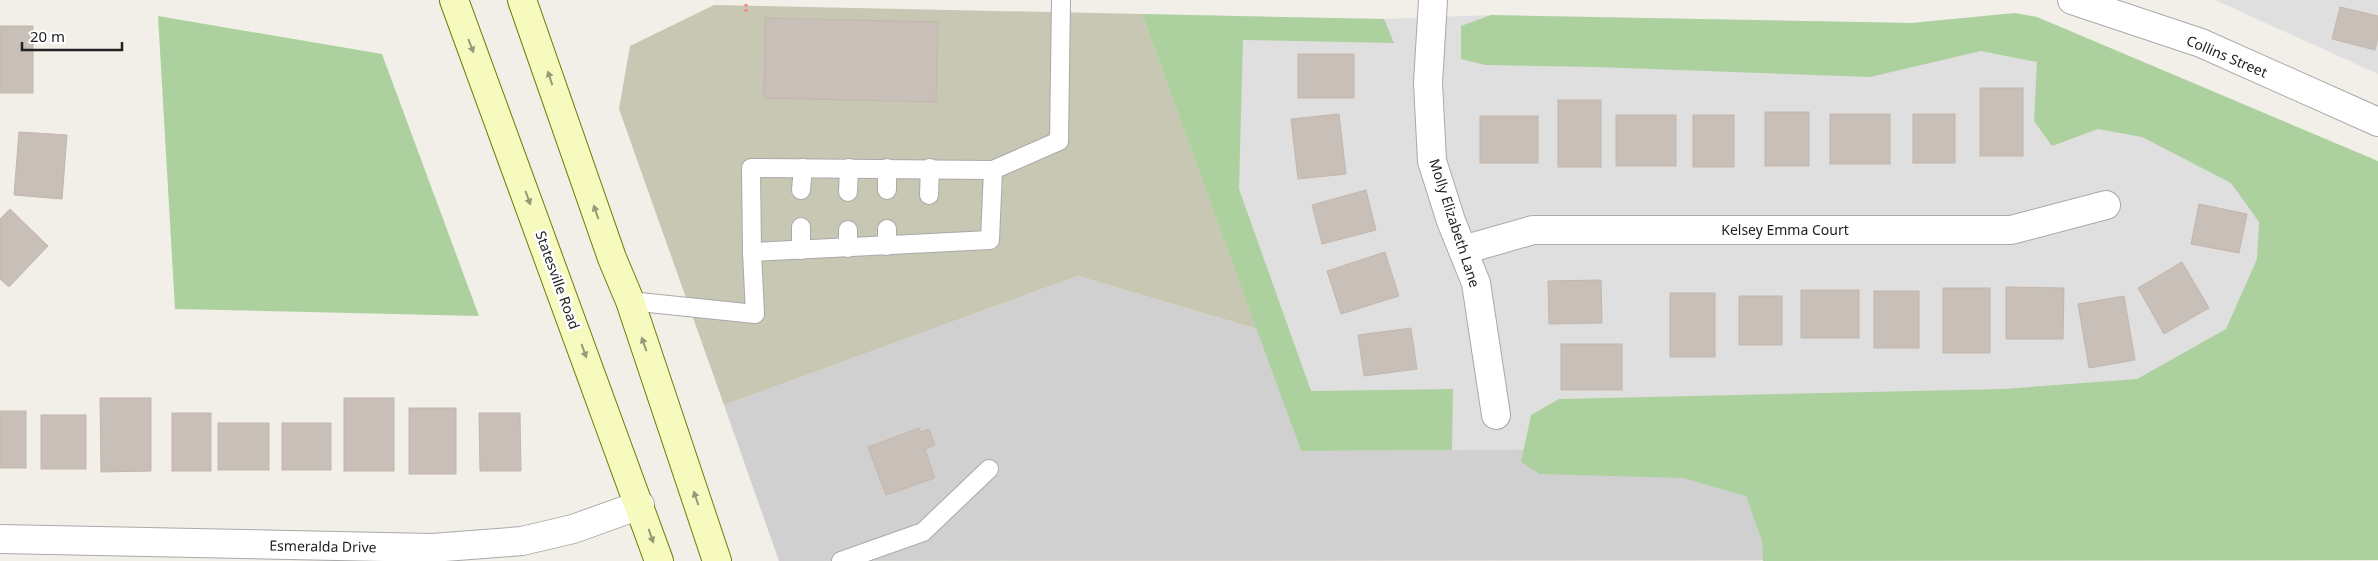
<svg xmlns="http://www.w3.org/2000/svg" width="2378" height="561" font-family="'Noto Sans',sans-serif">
<rect width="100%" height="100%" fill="#f2efe9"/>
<g fill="#e0dfdf">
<polygon points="2215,0 2378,0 2378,74"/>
<polygon points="2015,13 2378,177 2378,444 1301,451 1142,14 1384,19 1491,15 1912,23"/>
</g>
<polygon fill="#d0d0d0" points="1078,276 1257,329 1301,451 2378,444 2378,560 779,561 724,405"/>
<polygon fill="#c7c7b4" points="714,5 1142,14 1257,329 1078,276 724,405 619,109 630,46"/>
<g fill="#add19e">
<polygon points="2015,13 2037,17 2378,161 2378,560 1763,561 1762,541 1746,496 1683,478 1540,474 1521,462 1531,415 1559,399 2003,389 2137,379 2226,329 2257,259 2259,222 2231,183 2142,137 2098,129 2052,146 2034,121 2037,62 1981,51 1870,77 1596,67 1485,65 1461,59 1461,26 1491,15 1912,23"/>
<polygon points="1142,14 1384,19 1394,43 1243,40 1239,189 1311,391 1453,389 1452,450 1301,451"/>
<polygon points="158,16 382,54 479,316 175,309"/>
</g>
<g fill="#c7bfb8" stroke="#c4b6ab">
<polygon points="2340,7 2378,16 2378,37 2375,50 2332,39"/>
<polygon points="765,18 938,22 936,102 764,98"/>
<rect x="0" y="26" width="33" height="67"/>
<rect x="1298" y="54" width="56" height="44"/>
<rect x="1980" y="88" width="43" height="68"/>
<rect x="1558" y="100" width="43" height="67"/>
<rect x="1765" y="112" width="44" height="54"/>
<polygon points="1339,114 1346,174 1298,179 1291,119"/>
<rect x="1830" y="114" width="60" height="50"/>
<rect x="1913" y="114" width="42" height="49"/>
<rect x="1616" y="115" width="60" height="51"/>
<rect x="1693" y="115" width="41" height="52"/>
<rect x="1480" y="116" width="58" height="47"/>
<polygon points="19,132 67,135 62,199 14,195"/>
<polygon points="1366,190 1376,230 1322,244 1312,205"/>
<polygon points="2199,204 2247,214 2239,253 2191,244"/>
<polygon points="10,209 48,246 9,287 0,279 0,219"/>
<polygon points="1385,252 1399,296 1341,314 1327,271"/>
<polygon points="2182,262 2209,308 2164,334 2138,288"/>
<polygon points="1601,280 1602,323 1549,324 1548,281"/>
<polygon points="2006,287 2064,288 2063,339 2006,339"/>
<rect x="1943" y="288" width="47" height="65"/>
<rect x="1801" y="290" width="58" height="48"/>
<rect x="1874" y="291" width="45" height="57"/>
<rect x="1670" y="293" width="45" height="64"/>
<rect x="1739" y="296" width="43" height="49"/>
<polygon points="2124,296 2135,360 2089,368 2078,304"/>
<polygon points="1411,328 1417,369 1364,376 1358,335"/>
<rect x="1561" y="344" width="61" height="46"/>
<polygon points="100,398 151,398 151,471 101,472"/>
<rect x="344" y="398" width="50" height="73"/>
<rect x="409" y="408" width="47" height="66"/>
<rect x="0" y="411" width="26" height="57"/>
<rect x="172" y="413" width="39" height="58"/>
<polygon points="479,413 520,413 521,471 480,471"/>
<rect x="41" y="415" width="45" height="54"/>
<rect x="218" y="423" width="51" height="47"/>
<rect x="282" y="423" width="49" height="47"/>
<polygon points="919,428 921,432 929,429 935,445 925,449 935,478 886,495 868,447"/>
</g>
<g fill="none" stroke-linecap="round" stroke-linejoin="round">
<defs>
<g id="service">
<polyline points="801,190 803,168"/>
<polyline points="887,190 887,168"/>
<polyline points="848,192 849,168"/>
<polyline points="929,195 930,168"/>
<polyline points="801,227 801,250"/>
<polyline points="887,229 887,246"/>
<polyline points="848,230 848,248"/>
<polyline points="752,252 751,168 993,170"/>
<polyline points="630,301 755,314 752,252 990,240 993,170 1059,141 1061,0"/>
<polyline points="841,561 923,532 989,469"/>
</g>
<g id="minor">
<polyline points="1433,0 1428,83 1432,161 1451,221 1476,283 1496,415"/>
<polyline points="2072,0 2201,43 2378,122"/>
<polyline points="1463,250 1533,230 2011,230 2106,205"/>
<polyline points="0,539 432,548 522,541 573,529 640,505"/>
</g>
<g id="secondary">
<polyline points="454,0 659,561"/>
<polyline points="522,0 612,258 630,301 717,561"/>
</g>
</defs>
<use href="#service" stroke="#a9a9a9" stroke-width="20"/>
<use href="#minor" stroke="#a9a9a9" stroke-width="30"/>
<use href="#secondary" stroke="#707d05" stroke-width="30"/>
<polyline stroke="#fa8072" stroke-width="3" stroke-dasharray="2.5 2.5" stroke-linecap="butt" points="746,4 746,13"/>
<use href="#service" stroke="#fff" stroke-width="18"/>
<use href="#minor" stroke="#fff" stroke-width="28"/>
<use href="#secondary" stroke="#f7fabf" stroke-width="28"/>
</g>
<defs><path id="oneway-solid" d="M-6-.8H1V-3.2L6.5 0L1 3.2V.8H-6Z" transform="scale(1.25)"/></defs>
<g fill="#979978">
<use href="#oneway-solid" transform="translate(471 46) rotate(69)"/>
<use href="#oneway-solid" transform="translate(550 78) rotate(-108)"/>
<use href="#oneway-solid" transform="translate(528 198) rotate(70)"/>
<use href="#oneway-solid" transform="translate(596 212) rotate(-109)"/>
<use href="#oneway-solid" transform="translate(644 344) rotate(-109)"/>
<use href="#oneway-solid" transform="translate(584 351) rotate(70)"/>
<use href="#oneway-solid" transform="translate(696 498) rotate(-109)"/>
<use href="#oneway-solid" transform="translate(651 536) rotate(71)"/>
</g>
<g text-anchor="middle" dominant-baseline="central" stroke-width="5" stroke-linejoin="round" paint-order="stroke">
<g font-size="14" fill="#222" stroke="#fff">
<text transform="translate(2227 56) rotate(23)">Collins Street</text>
<text transform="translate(1455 223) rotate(72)">Molly Elizabeth Lane</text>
<text x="1785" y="229">Kelsey Emma Court</text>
<text transform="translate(558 280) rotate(70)">Statesville Road</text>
<text transform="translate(323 546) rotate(1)">Esmeralda Drive</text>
</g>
</g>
<path d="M22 42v8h100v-8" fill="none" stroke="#222222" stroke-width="2.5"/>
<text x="30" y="42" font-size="15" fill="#222222" stroke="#ffffff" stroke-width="4" paint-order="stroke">20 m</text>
</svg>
